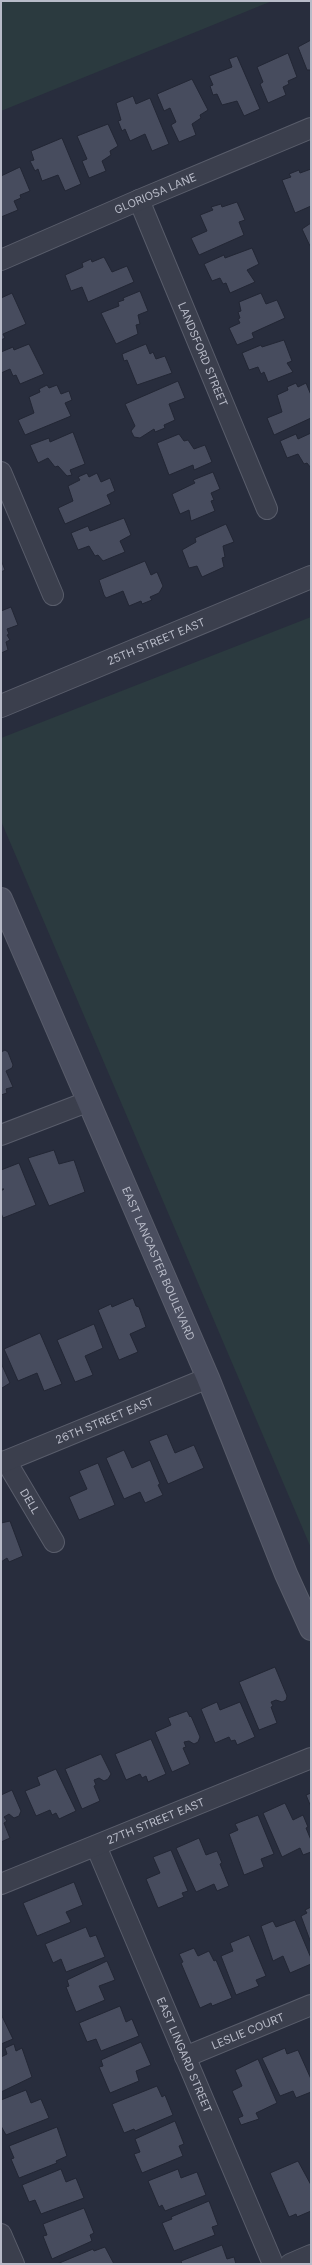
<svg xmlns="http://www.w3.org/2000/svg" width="312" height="2265" font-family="Inter,sans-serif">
<rect width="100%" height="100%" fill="#282d3d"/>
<g fill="#2b3a3f">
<polygon points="1,1 272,1 1,111"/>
<polygon points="311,617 311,1548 1,821 1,738"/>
</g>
<g fill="#474c5e" stroke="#222634">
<polygon points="311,40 311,70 307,70 298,47"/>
<polygon points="288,53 297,77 288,81 289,84 283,87 286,95 268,103 260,84 263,82 257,67"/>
<polygon points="237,56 260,109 244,116 237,101 222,105 217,94 213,95 210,86 213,85 209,76 232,67 229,59"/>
<polygon points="192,79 208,110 200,115 201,118 192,124 196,135 179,142 171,125 176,122 170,108 164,111 157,94"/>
<polygon points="133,96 136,104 150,98 169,144 152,151 145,134 130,141 125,129 122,131 118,121 121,120 116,103"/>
<polygon points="108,124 118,146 110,151 111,155 102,161 106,171 89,178 82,161 87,159 77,136"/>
<polygon points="62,138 81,184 65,191 58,175 42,181 38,169 35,171 30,161 34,160 31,151"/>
<polygon points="20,167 30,191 20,195 21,198 14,201 18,210 1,217 1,176"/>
<polygon points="311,169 311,206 295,213 282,180 291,177 289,174 299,170 300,173"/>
<polygon points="237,202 245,220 239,222 244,235 199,255 191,238 207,231 200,215 213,210 211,207 221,204 222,207"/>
<polygon points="311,223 311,246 310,246 302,229"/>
<polygon points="252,248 259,264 247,270 255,282 230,293 226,283 223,284 220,278 212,281 204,264 224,255 225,258"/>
<polygon points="104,257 112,272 127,266 134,282 88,302 82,287 71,291 65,275 83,267 82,263 91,259 92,262"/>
<polygon points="140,291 148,311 138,315 140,324 136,325 138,334 116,344 101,313 119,306 118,302 124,300 123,298"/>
<polygon points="12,293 26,324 3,334 5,338 1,340 1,298"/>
<polygon points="261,293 266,304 277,300 285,318 252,333 254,338 237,345 229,328 240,323 238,319 240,318 238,312 241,311 239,302"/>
<polygon points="284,340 292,361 287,363 293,372 268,382 264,372 261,374 258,367 249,370 242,353 261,345 262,347"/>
<polygon points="29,344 44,374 20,384 16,375 13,376 10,369 1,373 1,352 13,347 14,350"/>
<polygon points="146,344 150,354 153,352 156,359 165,356 172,373 137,385 127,360 124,361 122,354"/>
<polygon points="178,381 185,398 169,404 175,420 164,425 165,428 155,432 154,429 140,438 134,437 131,431 135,426 125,404"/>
<polygon points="296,383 298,387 306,383 311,395 311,418 274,435 267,418 282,412 277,395 288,390 287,387"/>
<polygon points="47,385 49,388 57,385 61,394 69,391 72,400 65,403 71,416 25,435 18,420 34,413 29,397 40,392 39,389"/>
<polygon points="73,432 85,464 70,470 72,475 67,476 58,466 55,467 48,458 38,463 30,445 49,438 50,442"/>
<polygon points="311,433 311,468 307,463 304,464 298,454 287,458 280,441 296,434 298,439"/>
<polygon points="179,434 184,441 188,440 194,449 205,445 212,462 194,470 193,465 169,475 157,443"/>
<polygon points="213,472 220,489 211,493 214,500 211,501 215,511 191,521 189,510 180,514 172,494 195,483 193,480"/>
<polygon points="87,473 89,477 97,473 101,482 110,478 115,491 107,495 111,504 65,524 58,508 73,501 68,486 80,480 78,477"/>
<polygon points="124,518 131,535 120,541 125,552 103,561 98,555 95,556 89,546 78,550 71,533 88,526 90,531"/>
<polygon points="226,524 234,542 223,546 225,557 222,558 224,567 202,577 197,566 189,568 182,550 196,542 195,538"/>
<polygon points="1,560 5,570 1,572"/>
<polygon points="145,561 151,575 157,572 163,586 159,593 150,597 152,600 142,604 141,601 129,606 123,591 106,598 104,595 99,580"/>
<polygon points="11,607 18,625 7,629 9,634 7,635 10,640 6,642 8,650 1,653 1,611"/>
<polygon points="5,1050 8,1052 13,1065 12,1068 6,1071 13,1087 6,1089 7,1093 1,1095 1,1052"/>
<polygon points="54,1150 59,1164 74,1160 85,1192 49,1206 28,1158"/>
<polygon points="19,1163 36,1205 3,1218 1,1213 1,1191 4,1189 1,1189 1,1170"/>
<polygon points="133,1298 136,1306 139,1307 146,1327 130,1334 138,1352 119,1360 98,1310 111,1304 112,1307"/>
<polygon points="94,1324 103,1348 85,1356 93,1375 75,1382 57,1340"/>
<polygon points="40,1333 62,1384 44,1391 37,1373 18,1381 4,1349"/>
<polygon points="1,1363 10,1383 2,1388 1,1387"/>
<polygon points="167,1434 175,1453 194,1445 204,1468 168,1484 149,1441"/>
<polygon points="124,1450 132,1468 150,1460 160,1484 158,1485 163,1495 145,1503 140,1492 124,1499 106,1458"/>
<polygon points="98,1463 115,1505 79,1520 69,1497 87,1489 79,1471"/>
<polygon points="10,1521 23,1556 9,1562 7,1558 1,1562 1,1523"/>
<polygon points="275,1667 287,1696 286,1700 282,1702 276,1700 271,1702 273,1706 271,1707 277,1723 259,1730 239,1682"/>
<polygon points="217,1702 220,1710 240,1702 255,1737 237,1745 235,1740 231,1741 229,1737 215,1743 201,1709"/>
<polygon points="187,1711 190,1717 191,1716 200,1737 198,1742 194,1744 189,1741 184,1742 186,1747 183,1748 190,1764 172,1772 155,1732 171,1725 168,1718"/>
<polygon points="151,1739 166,1774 148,1782 146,1776 142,1778 140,1774 126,1780 115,1754"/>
<polygon points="101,1754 111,1774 108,1779 104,1781 99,1778 94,1780 96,1785 94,1786 100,1801 82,1809 65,1769"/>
<polygon points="56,1769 76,1811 59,1819 56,1813 52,1815 50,1810 36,1816 25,1791 40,1785 37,1777"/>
<polygon points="12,1790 21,1811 19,1816 14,1818 9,1814 4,1817 7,1821 4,1823 10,1838 1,1842 1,1795"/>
<polygon points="311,1793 311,1807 306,1795"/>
<polygon points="285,1803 293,1820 303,1815 308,1827 306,1828 311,1840 311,1852 303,1855 300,1848 282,1857 263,1813"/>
<polygon points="258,1815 274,1854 261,1859 264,1867 244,1875 229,1834 238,1830 235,1824"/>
<polygon points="199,1838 206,1855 217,1851 222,1863 220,1864 229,1886 217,1891 214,1884 196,1892 176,1848"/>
<polygon points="171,1850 188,1891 182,1893 184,1897 158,1908 146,1879 160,1873 153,1857"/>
<polygon points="74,1882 83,1905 66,1912 71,1922 37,1936 23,1903"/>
<polygon points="311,1907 311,1943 301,1916 307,1913 305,1910"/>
<polygon points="295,1920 311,1958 311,1964 290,1973 283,1956 273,1961 261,1926 273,1921 276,1927"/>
<polygon points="86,1927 90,1937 96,1935 105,1957 66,1972 61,1959 53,1963 45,1944"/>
<polygon points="249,1935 266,1976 256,1980 259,1986 236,1995 221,1956 233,1951 230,1943"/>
<polygon points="194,1948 198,1956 209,1951 214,1961 216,1960 232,1998 212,2006 211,2003 200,2008 181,1963 183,1962 179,1954"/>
<polygon points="107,1961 115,1980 99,1986 105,2000 76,2012 66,1987 69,1986 67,1980"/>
<polygon points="120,2006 126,2022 132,2019 139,2036 101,2051 96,2039 87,2042 79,2023"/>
<polygon points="1,2014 13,2039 1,2044"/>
<polygon points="141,2042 151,2065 136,2071 139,2081 110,2093 99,2067 103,2066 101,2060"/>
<polygon points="14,2044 16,2051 22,2048 32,2077 1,2092 1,2057 7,2054 5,2048"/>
<polygon points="285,2048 287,2054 298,2050 311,2079 311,2092 296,2098 293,2091 280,2096 262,2058"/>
<polygon points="258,2059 277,2103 256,2113 259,2119 241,2125 238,2118 243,2116 232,2091 242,2086 235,2070"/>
<polygon points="157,2086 162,2097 165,2095 173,2115 135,2131 134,2129 124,2133 112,2104"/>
<polygon points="26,2090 31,2103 41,2099 49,2118 6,2135 1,2126 1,2100"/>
<polygon points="175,2121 184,2144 179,2146 183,2156 142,2173 134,2154 140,2152 135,2139"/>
<polygon points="57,2127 67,2156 56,2161 57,2163 19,2178 11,2159 14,2158 9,2146"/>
<polygon points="298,2161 311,2185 311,2211 297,2217 296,2214 289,2217 270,2173"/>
<polygon points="61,2169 66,2182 76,2178 84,2198 41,2214 35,2200 29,2202 22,2185"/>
<polygon points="178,2169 181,2178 197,2172 206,2195 165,2211 162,2205 159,2207 148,2181"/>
<polygon points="209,2201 218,2225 212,2227 215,2235 174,2251 162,2223 172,2219 171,2217"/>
<polygon points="84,2208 94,2233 90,2235 92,2241 52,2259 43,2236 47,2235 43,2224"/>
<polygon points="222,2245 227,2259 234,2257 236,2264 182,2264 181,2261"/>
<polygon points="105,2247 114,2264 57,2264 93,2249 94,2251"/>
</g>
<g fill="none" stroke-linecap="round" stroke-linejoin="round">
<defs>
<g id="minor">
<path id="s1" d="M139 200 267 509"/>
<path id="s2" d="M1 260 139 200 311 128"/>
<polyline points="1,472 53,595"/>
<polyline points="1,1135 87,1102"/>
<path id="s3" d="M6 1461 54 1542"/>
<path id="s4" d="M1 1463 208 1378"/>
<path id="s5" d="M96 1846 273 2264"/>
<path id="s6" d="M1 1884 311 1758"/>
<path id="s7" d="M185 2057 311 2005"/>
<polyline points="1,2234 14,2264"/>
<polyline points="290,2264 311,2255"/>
</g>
<g id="tertiary">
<path id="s8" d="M1 706 311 577"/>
</g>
<g id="secondary">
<path id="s9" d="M1 899 208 1378 286 1574 311 1629"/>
</g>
</defs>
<use href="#minor" stroke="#595d6b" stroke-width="22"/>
<use href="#tertiary" stroke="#595d6b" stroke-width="24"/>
<use href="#secondary" stroke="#595d6b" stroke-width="24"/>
<use href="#minor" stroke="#3b3f4d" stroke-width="20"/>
<use href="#tertiary" stroke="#3b3f4d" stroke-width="22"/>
<use href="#secondary" stroke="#4a4e5f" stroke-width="22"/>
</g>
<g text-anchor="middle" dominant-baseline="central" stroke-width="3" stroke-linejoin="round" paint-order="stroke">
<g font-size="11" fill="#b8bbc8" stroke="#202432">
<text stroke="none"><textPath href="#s2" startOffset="168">GLORIOSA LANE</textPath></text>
<text stroke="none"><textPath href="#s1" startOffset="167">LANDSFORD STREET</textPath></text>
<text stroke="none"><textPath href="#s8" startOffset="168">25TH STREET EAST</textPath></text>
<text stroke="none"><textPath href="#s9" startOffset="397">EAST LANCASTER BOULEVARD</textPath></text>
<text stroke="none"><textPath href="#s4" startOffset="112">26TH STREET EAST</textPath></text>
<text stroke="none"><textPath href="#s3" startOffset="47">DELL</textPath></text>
<text stroke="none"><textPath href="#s6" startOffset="167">27TH STREET EAST</textPath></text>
<text stroke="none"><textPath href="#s7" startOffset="68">LESLIE COURT</textPath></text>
<text stroke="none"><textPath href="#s5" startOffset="227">EAST LINGARD STREET</textPath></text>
</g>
</g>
<rect width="312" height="2265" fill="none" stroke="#b8bbc8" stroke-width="4"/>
</svg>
